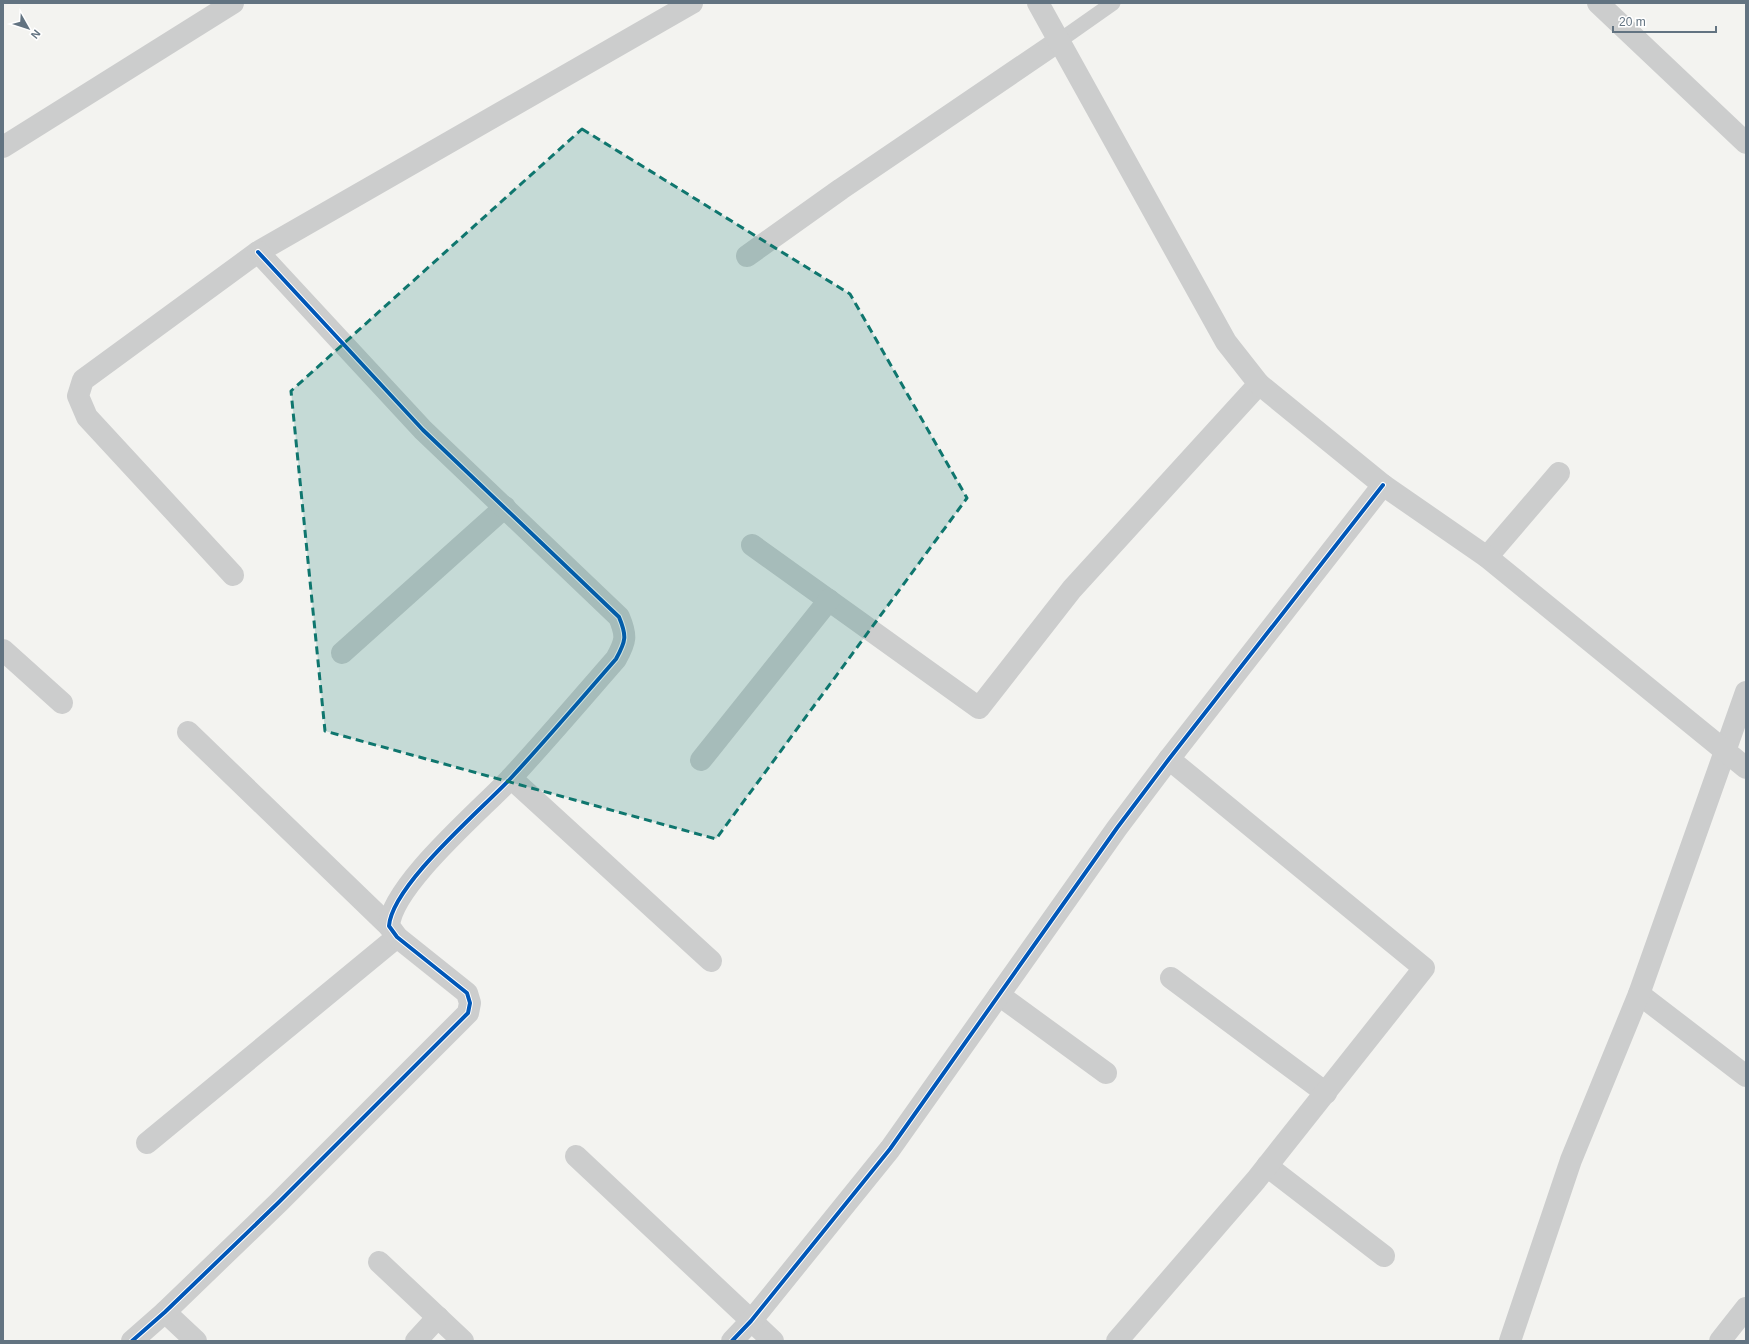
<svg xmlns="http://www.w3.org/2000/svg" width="1749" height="1344" font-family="Helvetica,sans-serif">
<rect width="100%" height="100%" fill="#f3f3f0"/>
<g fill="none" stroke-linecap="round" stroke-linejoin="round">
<polyline stroke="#cccdcd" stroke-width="15" points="1059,41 1113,3"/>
<g stroke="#cccdcd" stroke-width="22">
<polyline points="1598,3 1746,143"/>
<polyline points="3,147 233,3"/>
<polyline points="747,256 841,189 1059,41"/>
<polyline points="752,545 979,708 1072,589 1259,384"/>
<polyline points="1487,557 1559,473"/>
<polyline points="233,575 87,417 78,396 83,380 258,252 692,3"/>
<polyline points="3,650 62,703"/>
<polyline points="342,653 505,507"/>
<polyline points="188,732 389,926"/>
<polyline points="701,760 829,600"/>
<polyline points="511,778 711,961"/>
<polyline points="1171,978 1326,1093"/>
<polyline points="1639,994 1746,1076"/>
<polyline points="999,995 1106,1073"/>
<polyline points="147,1143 397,937"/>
<polyline points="576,1156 773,1341"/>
<polyline points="1267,1166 1384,1256"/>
<polyline points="379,1262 463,1341"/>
<polyline points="165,1312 196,1341"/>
<path d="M132 1341 165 1312 278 1203 468 1013 470 1003 467 993 397 937 389 926C392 885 481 810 511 778 547 739 581 699 616 659 626 641 627 636 619 617L423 430 258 252"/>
<polyline points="416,1341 438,1317"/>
<polyline points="732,1341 751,1321 890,1149 1117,828 1169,759 1383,485"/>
<polyline points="1117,1341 1256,1180 1424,968 1169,759"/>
<polyline points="1510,1341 1571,1160 1639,994 1746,692"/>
<polyline points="1720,1341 1746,1308"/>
</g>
<polyline stroke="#cccdcd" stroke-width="22" points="1038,3 1226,342 1259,384 1383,485 1487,557 1746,768"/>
<defs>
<g id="cycleway">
<path d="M132 1341 165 1312 278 1203 468 1013 470 1003 467 993 397 937 389 926C392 885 481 810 511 778 547 739 581 699 616 659 626 641 627 636 619 617L423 430 258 252"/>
<polyline points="732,1341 751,1321 890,1149 1117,828 1169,759 1383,485"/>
</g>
</defs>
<use href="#cycleway" stroke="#fff" stroke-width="6"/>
<use href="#cycleway" stroke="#0057b8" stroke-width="4"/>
</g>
<path fill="#0f766e" fill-opacity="0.2" stroke="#0f766e" stroke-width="3" stroke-dasharray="8 5" stroke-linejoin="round" d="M582 129 850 294 967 498 716 839 325 731 291 391Z"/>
<rect width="1749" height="1344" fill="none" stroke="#627381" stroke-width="8"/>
<g transform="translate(28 28) rotate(129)" stroke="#ffffff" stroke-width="3" paint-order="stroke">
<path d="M0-3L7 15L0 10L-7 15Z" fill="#627381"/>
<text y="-6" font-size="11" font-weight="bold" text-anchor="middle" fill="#627381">N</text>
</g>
<path d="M1613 26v6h103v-6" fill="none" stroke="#627381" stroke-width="2"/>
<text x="1619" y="26" font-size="12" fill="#627381" stroke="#ffffff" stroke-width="3" paint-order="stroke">20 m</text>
</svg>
